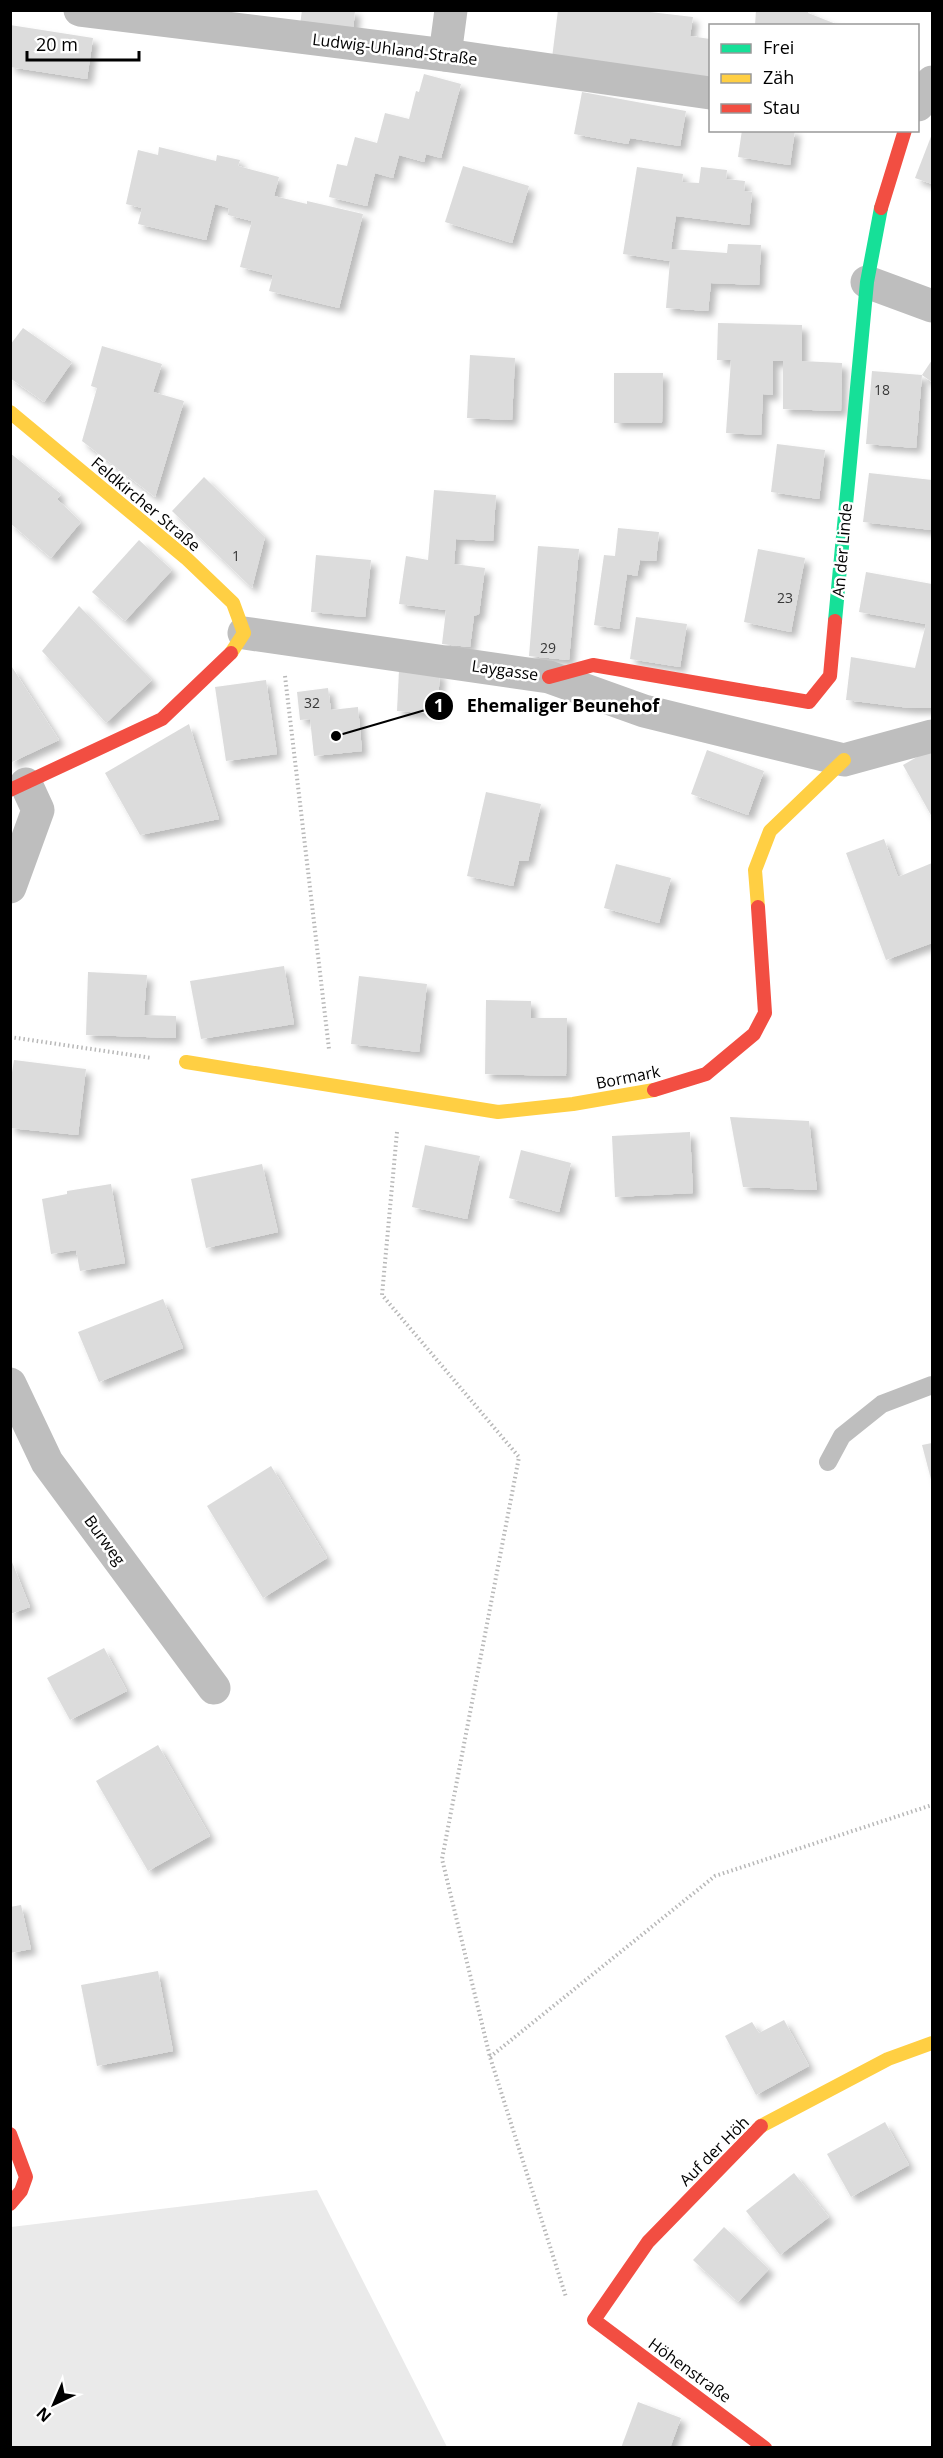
<svg xmlns="http://www.w3.org/2000/svg" width="943" height="2458" font-family="'Open Sans',sans-serif">
<defs>
<filter id="shadow"><feDropShadow dx="5.5" dy="5.5" stdDeviation="3" flood-color="#0004"/></filter>
</defs>
<rect width="100%" height="100%" fill="#fff"/>
<polygon fill="#eaeaea" points="317,2190 447,2447 11,2447 11,2227"/>
<g fill="#dcdcdc" filter="url(#shadow)">
<polygon points="302,10 355,10 353,32 300,25"/>
<polygon points="558,10 633,10 693,17 690,36 710,39 710,80 552,58"/>
<polygon points="756,10 809,10 808,13 841,26 755,26"/>
<polygon points="10,25 93,38 87,79 10,67"/>
<polygon points="424,74 461,84 441,158 426,154 424,162 399,155 393,178 375,173 367,206 329,197 337,164 347,166 355,137 377,143 385,113 409,119 416,91 419,92"/>
<polygon points="582,92 686,111 680,146 630,138 628,144 574,134"/>
<polygon points="742,130 795,130 790,165 738,157"/>
<polygon points="932,134 932,184 915,178"/>
<polygon points="159,147 216,161 217,155 240,160 238,166 279,177 274,196 307,204 307,201 363,214 339,308 269,291 273,275 240,267 252,221 228,215 229,208 215,204 206,240 138,224 142,208 126,204 138,150 158,155"/>
<polygon points="463,166 529,186 512,243 445,222"/>
<polygon points="637,167 683,174 682,182 699,183 701,167 727,170 726,179 745,181 744,191 752,192 749,225 676,216 671,249 727,253 728,244 761,245 759,285 711,283 708,311 666,308 670,261 623,254"/>
<polygon points="718,323 802,325 802,361 842,363 841,411 783,409 783,361 773,361 773,395 763,394 761,435 726,433 731,360 717,360"/>
<polygon points="23,328 72,362 44,402 10,378 10,345"/>
<polygon points="102,346 162,364 153,392 184,401 155,497 82,441 97,388 91,386"/>
<polygon points="470,355 515,358 512,420 467,418"/>
<polygon points="932,360 932,382 922,375 916,448 866,444 872,371 922,375"/>
<polygon points="614,373 663,373 662,423 614,423"/>
<polygon points="777,444 825,450 819,499 771,492"/>
<polygon points="10,453 61,494 57,499 81,522 51,558 10,523"/>
<polygon points="869,473 932,480 932,530 863,522"/>
<polygon points="204,477 265,537 252,588 172,511"/>
<polygon points="434,490 496,495 493,541 456,539 454,564 485,568 479,614 474,616 470,647 442,644 446,610 399,604 406,556 428,560"/>
<polygon points="618,528 659,532 656,561 640,560 637,576 627,574 619,629 594,625 604,555 615,556"/>
<polygon points="139,540 172,570 125,621 92,592"/>
<polygon points="538,546 579,549 569,660 529,656"/>
<polygon points="758,549 805,558 791,632 744,622"/>
<polygon points="316,555 371,560 365,617 311,612"/>
<polygon points="866,572 932,584 932,708 910,708 846,700 851,657 915,668 926,624 859,612"/>
<polygon points="79,606 152,680 106,723 42,651"/>
<polygon points="636,617 687,624 680,667 630,659"/>
<polygon points="10,664 59,740 10,763"/>
<polygon points="399,670 440,673 437,714 397,711"/>
<polygon points="266,680 277,754 226,761 215,687"/>
<polygon points="328,688 331,710 358,707 362,751 314,756 310,719 300,720 297,692"/>
<polygon points="189,724 219,819 140,835 105,773"/>
<polygon points="931,749 932,751 932,817 903,765"/>
<polygon points="707,750 764,771 748,815 691,794"/>
<polygon points="486,792 541,804 528,861 519,861 513,886 467,876"/>
<polygon points="884,839 898,877 932,863 932,943 886,960 846,853"/>
<polygon points="616,864 671,878 659,923 604,908"/>
<polygon points="284,966 294,1024 201,1039 190,981"/>
<polygon points="88,972 147,975 144,1015 176,1016 176,1038 86,1035"/>
<polygon points="359,976 427,984 419,1052 351,1044"/>
<polygon points="486,1000 531,1001 531,1018 567,1018 566,1076 485,1074"/>
<polygon points="14,1060 86,1069 78,1135 10,1128 10,1085"/>
<polygon points="730,1117 809,1121 817,1190 743,1187"/>
<polygon points="690,1132 693,1193 615,1197 612,1136"/>
<polygon points="425,1145 480,1156 467,1219 412,1207"/>
<polygon points="521,1150 571,1163 559,1212 509,1198"/>
<polygon points="262,1164 278,1232 206,1248 191,1179"/>
<polygon points="111,1184 125,1263 80,1271 76,1250 51,1254 42,1199 67,1194 67,1191"/>
<polygon points="163,1299 183,1348 99,1382 78,1332"/>
<polygon points="932,1443 932,1483 922,1445"/>
<polygon points="271,1466 327,1558 263,1598 207,1506"/>
<polygon points="10,1557 30,1607 10,1614"/>
<polygon points="104,1648 127,1691 70,1720 47,1678"/>
<polygon points="158,1745 210,1836 148,1871 96,1781"/>
<polygon points="21,1905 31,1949 10,1953 10,1907"/>
<polygon points="158,1971 173,2051 97,2066 81,1985"/>
<polygon points="784,2020 809,2066 756,2095 725,2036 752,2022 759,2033"/>
<polygon points="885,2122 909,2165 851,2197 827,2154"/>
<polygon points="794,2173 829,2217 780,2255 746,2211"/>
<polygon points="724,2227 769,2269 738,2302 693,2260"/>
<polygon points="638,2402 681,2418 670,2448 621,2448"/>
</g>
<g fill="none" stroke-linecap="round" stroke-linejoin="round">
<g stroke="#b8b8b8" stroke-width="4" stroke-dasharray="1.5 3" stroke-linecap="butt">
<polyline points="285,676 329,1049"/>
<polyline points="10,1037 152,1058"/>
<polyline points="397,1132 382,1295 519,1457 442,1859 490,2057 566,2297"/>
<polyline points="490,2057 715,1876 932,1805"/>
</g>
<polyline stroke="#bebebe" stroke-width="18" points="828,1462 842,1436 882,1404 932,1385"/>
<g stroke="#bebebe" stroke-width="33">
<polyline points="80,10 445,55 710,93"/>
<polyline points="445,55 451,10"/>
<polyline points="918,105 932,82"/>
<polyline points="867,282 932,306"/>
<polyline points="244,633 549,677 644,711 844,760 932,736"/>
<polyline points="10,887 38,810 26,784"/>
<polyline points="10,1384 47,1462 214,1688"/>
</g>
<polyline stroke="#16e098" stroke-width="14" points="835,621 867,282 881,208"/>
<g stroke="#ffcf43" stroke-width="14">
<polyline points="10,412 186,558 233,603 244,633 231,653"/>
<polyline points="758,907 755,870 770,831 844,760"/>
<polyline points="186,1062 498,1112 573,1104 654,1090"/>
<polyline points="761,2126 888,2059 932,2043"/>
</g>
<g stroke="#f24e42" stroke-width="14">
<polyline points="881,208 905,130"/>
<polyline points="549,677 593,665 809,702 830,676 835,621"/>
<polyline points="10,790 162,719 231,653"/>
<polyline points="654,1090 706,1074 754,1034 765,1013 758,907"/>
<polyline points="761,2126 648,2242 594,2320 765,2448"/>
<polyline points="10,2134 26,2177 21,2191 10,2204"/>
</g>
</g>
<g text-anchor="middle" dominant-baseline="central" stroke-width="5" stroke-linejoin="round" paint-order="stroke">
<g font-size="14" fill="#373737">
<text x="882" y="389">18</text>
<text x="236" y="555">1</text>
<text x="785" y="597">23</text>
<text x="548" y="647">29</text>
<text x="312" y="702">32</text>
</g>
<g font-size="16" fill="#000" stroke="#fff">
<text transform="translate(395 49) rotate(7)">Ludwig-Uhland-Straße</text>
<text transform="translate(146 504) rotate(40)">Feldkircher Straße</text>
<text transform="translate(842 550) rotate(-85)">An der Linde</text>
<text transform="translate(505 670) rotate(8)">Laygasse</text>
<text transform="translate(628 1077) rotate(-11)">Bormark</text>
<text transform="translate(105 1540) rotate(54)">Burweg</text>
<text transform="translate(714 2151) rotate(-45)">Auf der Höh</text>
<text transform="translate(690 2370) rotate(36)">Höhenstraße</text>
</g>
</g>
<path fill="none" stroke="#000" stroke-width="2" d="M336 736L439 706"/>
<g fill="#000" stroke="#fff" stroke-width="2">
<circle cx="336" cy="736" r="6"/>
<circle cx="439" cy="706" r="15"/>
</g>
<g font-size="18" text-anchor="middle" font-weight="bold" fill="#fff">
<text x="439" y="712">1</text>
</g>
<g font-size="18" text-anchor="middle" font-weight="bold" fill="#000" stroke="#fff" stroke-width="5" stroke-linejoin="round" paint-order="stroke">
<text x="563" y="712">Ehemaliger Beunehof</text>
</g>
<rect width="943" height="2458" fill="none" stroke="#000000" stroke-width="24"/>
<rect x="709" y="24" width="210" height="108" fill="#ffffff" stroke="#999999" stroke-width="1.5"/>
<rect x="721" y="44" width="30" height="9" fill="#16e098" stroke="#999999" stroke-width="1.5"/>
<text x="763" y="54" font-size="18" fill="#000000">Frei</text>
<rect x="721" y="74" width="30" height="9" fill="#ffcf43" stroke="#999999" stroke-width="1.5"/>
<text x="763" y="84" font-size="18" fill="#000000">Zäh</text>
<rect x="721" y="104" width="30" height="9" fill="#f24e42" stroke="#999999" stroke-width="1.5"/>
<text x="763" y="114" font-size="18" fill="#000000">Stau</text>
<g transform="translate(54 2404) rotate(224)" stroke="#ffffff" stroke-width="4.5" paint-order="stroke">
<path d="M0-4.5L10 22L0 15L-10 22Z" fill="#000000"/>
<text y="-9" font-size="16" font-weight="bold" text-anchor="middle" fill="#000000">N</text>
</g>
<path d="M27 51v9h112v-9" fill="none" stroke="#000000" stroke-width="3"/>
<text x="36" y="51" font-size="18" fill="#000000" stroke="#ffffff" stroke-width="4.5" paint-order="stroke">20 m</text>
</svg>
